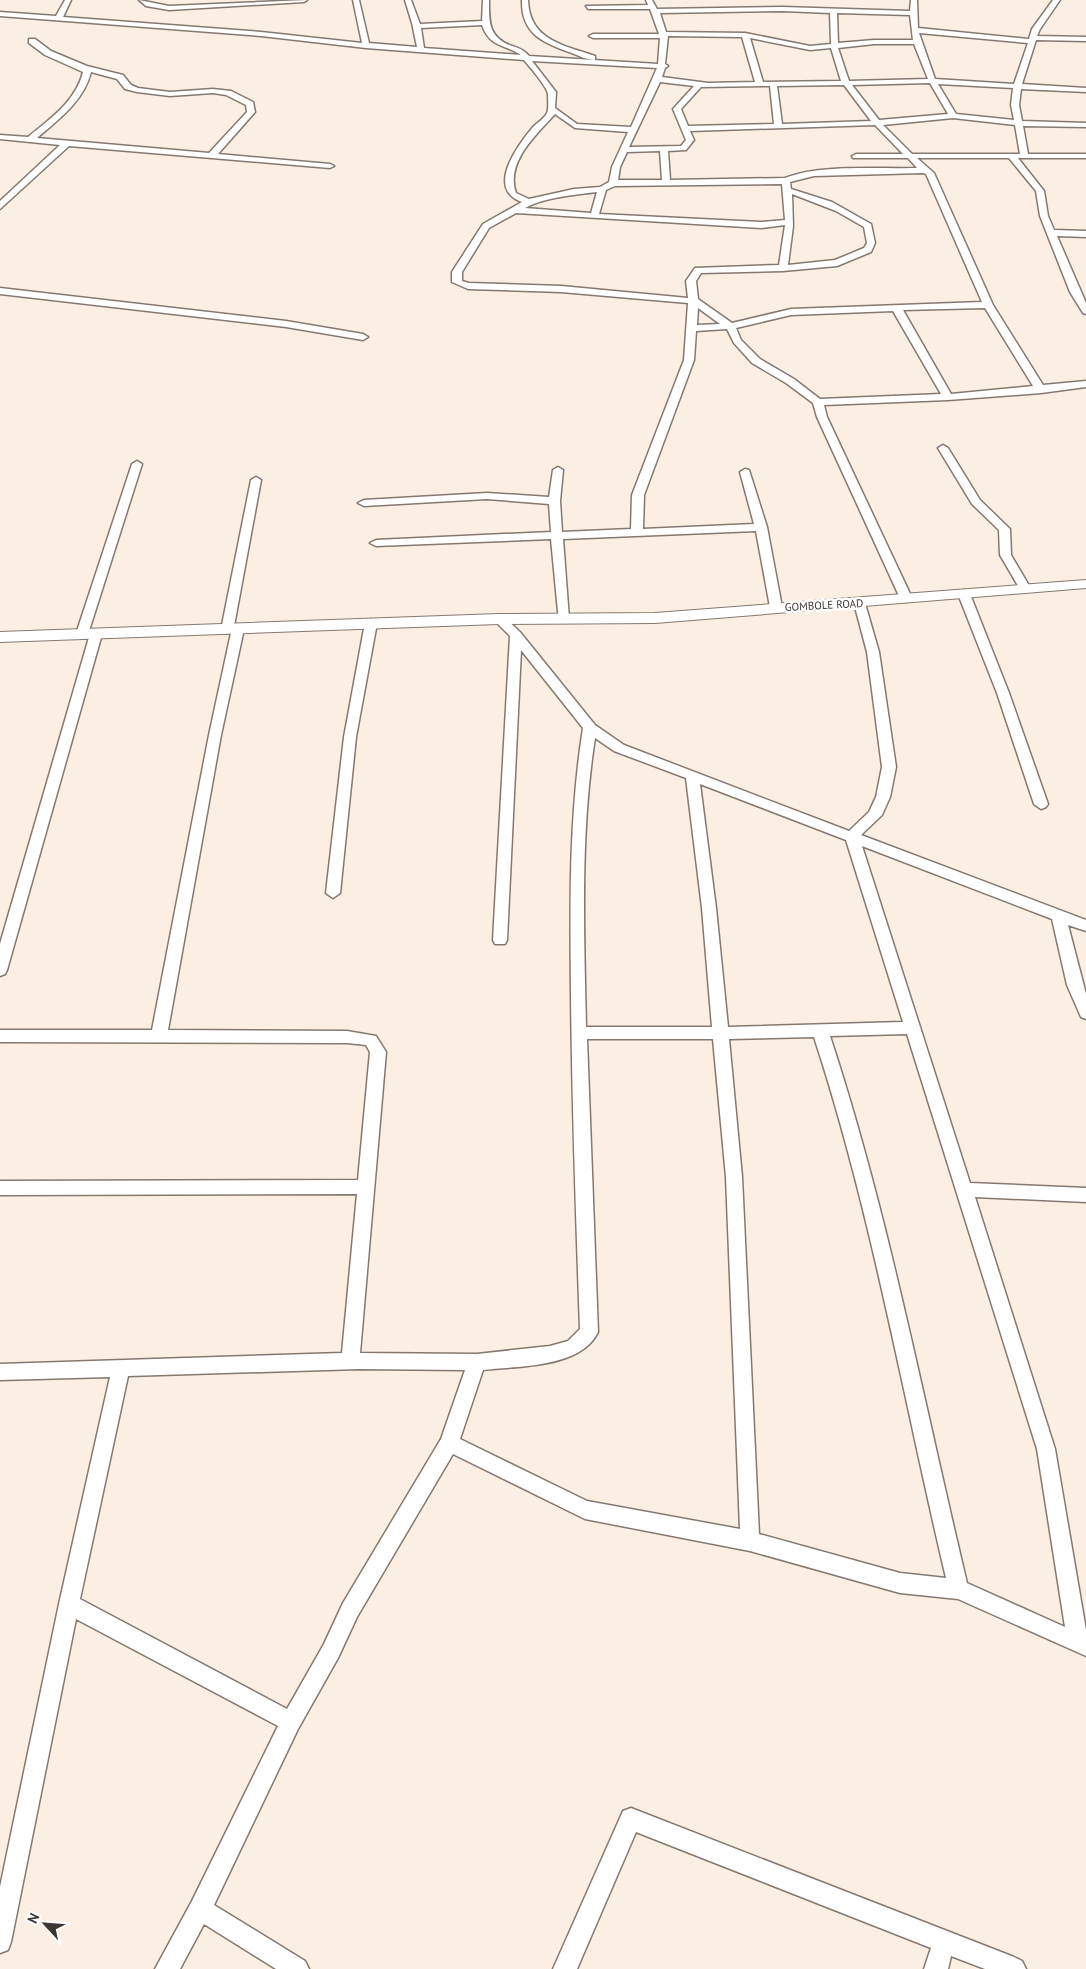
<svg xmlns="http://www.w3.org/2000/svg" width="1086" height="1969" font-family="'PT Sans',sans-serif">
<rect width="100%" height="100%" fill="#fbefe4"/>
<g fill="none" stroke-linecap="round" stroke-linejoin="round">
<defs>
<g id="minor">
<path d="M65 0H71L63 17 261 32 362 43 353 0H359L369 43 417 47 412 23 405 0H411L420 24 482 21 483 0H489C489 22 488 37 512 46 519 48 524 50 529 56L658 64 660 38H593L589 36 593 34H659L650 9H588L586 6 648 5 646 0H652L657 9 783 7 910 11 911 0H917L918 28 1029 39 1032 29 1053 0H1060L1040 29 1037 36 1086 37V41L1036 40 1022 84 1086 88V92L1021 89 1019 105 1022 121 1086 123V127L1023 126 1028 154H1086V158H1018L1044 191 1048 216 1054 230 1086 231V237L1057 236 1086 303V314L1083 313 1070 292 1040 216 1036 191 1009 158H917L934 173 993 305 1043 385 1086 381V387L1041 393 948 400 824 405 827 417 912 598 906 602 900 598 817 417 813 403 786 383 752 363 734 343 727 329 696 331 694 360 644 495 643 529 754 524 740 472 745 469 749 470 767 527 782 607 776 611 770 607 756 531 563 539 569 619 567 622H559L551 539 376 546 370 543 376 540 551 532 549 504 487 499 364 506 358 503 364 500 487 493 549 497 553 470 558 467 563 470 560 501 562 532 631 529 632 495 684 360 688 303 561 292 468 289 452 282V272L483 224 522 202C485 189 518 145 533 127 537 123 545 118 547 113 549 110 548 99 548 94 547 87 530 67 524 60L366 48 261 36 0 16V12L56 16ZM783 11 830 13 831 44 810 46 745 33 666 32 660 13ZM837 13 910 15 913 40H874L838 43ZM482 25C490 48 505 44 521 55L424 48 421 28ZM919 33 1028 43 1014 84 935 79ZM668 36 742 37 755 82 708 83 662 77 665 68 668 66 665 64ZM750 38 810 50 831 48 841 81 763 82ZM874 44H914L928 79 849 81 838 48ZM532 61 657 68 631 127 577 124 555 108 556 92ZM660 82 694 86 673 109 686 140 681 146 629 147ZM930 83 948 114 879 120 852 85ZM938 84 1013 88 1011 105 1014 120 956 114ZM844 85 871 121 782 124 777 86ZM770 86 774 124 688 126 681 109 701 87ZM555 114 575 128 628 132 612 167 609 182 600 187 574 189 529 199 516 193C505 162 537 134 555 114ZM953 118 1015 125 1020 154H912L883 125ZM875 125 903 154H856L852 156 853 158H908L917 168C878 169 819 164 785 178L670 180 668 151 686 150 694 140 690 131ZM660 151 662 180H618L620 167 627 152ZM923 173 926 174 982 302 791 309 732 323 698 299 696 281 701 273 783 271 837 266 871 252 875 243 871 224 832 202 791 189 790 182 814 176ZM782 184 785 220 761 222 599 214 606 190 615 186ZM597 192 591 213 525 208C545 197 574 195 597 192ZM792 194 836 211 864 227 867 243 864 248 835 260 788 265 793 226ZM516 213 761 228 785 225 779 265 695 268 686 281 688 298 561 286 469 283 462 281V272L489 228ZM698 308 720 324 697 325ZM985 308 1033 386 951 394 903 310ZM893 311 941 394 820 399 794 379 760 359 741 340 736 328 791 315Z"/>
<polygon points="139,0 169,6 307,0 304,2 169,10 146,6"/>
<path d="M522 0H528C529 40 563 45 595 56V60C587 60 579 56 572 53 543 43 521 34 522 0Z"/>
<path d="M29 39H35L51 51 87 66 123 75 131 85 138 88 170 92 213 89 231 91 253 102 255 112 218 154 330 164 334 166 330 168 69 146 0 209V201L60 145 0 139V135L28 137C50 119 76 101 83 72L45 55 29 43ZM91 72 117 79 125 89 137 92 170 96 213 93 226 95 246 105 247 112 209 153 37 138C58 120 84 101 91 72Z"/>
<polygon points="0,288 286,321 363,334 368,337 363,340 286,327 0,294"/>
<polygon points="943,445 948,448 980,500 1010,529 1011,555 1031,589 1029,591 1021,591 1000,555 999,530 972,504 938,448"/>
<polygon points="137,461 142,464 88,634 82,638 78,637 76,634 132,464"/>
<path d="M256 477 261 480 234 626H242L244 629 221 735 168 1030 347 1031 376 1036 386 1052 360 1353 477 1354 550 1346 568 1341 580 1329C576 1217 572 1105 571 993 570 904 569 816 583 728L521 650 507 940 505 944H495L493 940 510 636 493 619 495 616H503L520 632 595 725 624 745 849 831 869 812 876 797 882 767 867 652 854 603 860 599 864 600 879 652 896 767 890 797 882 815 861 835 1086 920V931L1068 925 1086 994V1019L1081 1017 1067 985 1052 919 862 846 970 1183 1086 1188V1202L975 1197 1055 1449 1086 1630V1656L958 1599 900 1593 750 1551 585 1519 453 1454 357 1617 338 1658 298 1729 214 1905 305 1961 309 1969H276L204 1924 180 1969H155L192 1901 278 1726 76 1619 11 1942 8 1950 0 1953V1887L59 1604 110 1377 0 1380V1364L342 1353 357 1194 0 1195V1181L358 1180 370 1052 366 1045 347 1043 0 1042V1030H152L209 735 231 633H223L221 630 251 480ZM595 738 614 751 686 778 702 908 712 1027H586C584 931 580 833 595 738ZM700 784 846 840 903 1022 728 1027 716 908ZM907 1034 1037 1449 1065 1627 967 1583C923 1400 889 1215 830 1036ZM814 1037C872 1214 903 1397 946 1578L900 1573 759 1534 742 1177 729 1039ZM587 1039H713L726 1177 740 1529 587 1501 460 1439 483 1370C518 1366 581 1368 598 1332ZM359 1369 465 1370 441 1439 343 1603 324 1644 287 1709 80 1599 128 1376Z"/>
<polygon points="964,590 970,594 1009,693 1048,804 1046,807 1041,809 1034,804 997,693 958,594"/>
<polygon points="371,619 377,623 356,737 340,893 333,898 326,893 344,737 365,623"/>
<polygon points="96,630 102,634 7,970 5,974 0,976 0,944 90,634"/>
<polygon points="631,1808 1014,1957 1022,1961 1026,1969 985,1969 951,1956 948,1969 924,1969 931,1948 636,1832 577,1969 553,1969 623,1811"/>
</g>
<polygon id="tertiary" points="1086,580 1086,588 655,623 499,624 0,642 0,632 499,614 655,613"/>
</defs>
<use href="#minor" stroke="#847970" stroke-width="3"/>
<use href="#tertiary" stroke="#847970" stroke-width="2"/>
<use href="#minor" fill="#fff" fill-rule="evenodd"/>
<use href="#tertiary" fill="#fff" fill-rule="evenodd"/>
</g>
<g text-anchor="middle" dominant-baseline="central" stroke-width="5" stroke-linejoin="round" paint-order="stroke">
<g font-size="11" fill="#3c3733" stroke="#fefefe">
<text transform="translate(824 605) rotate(-3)">GOMBOLE ROAD</text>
</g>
</g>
<g transform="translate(45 1924) rotate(296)" stroke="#fefefe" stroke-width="4" paint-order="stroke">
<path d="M0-4L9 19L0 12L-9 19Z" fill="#3c3733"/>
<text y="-8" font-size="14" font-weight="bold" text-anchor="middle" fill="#3c3733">N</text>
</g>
</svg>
